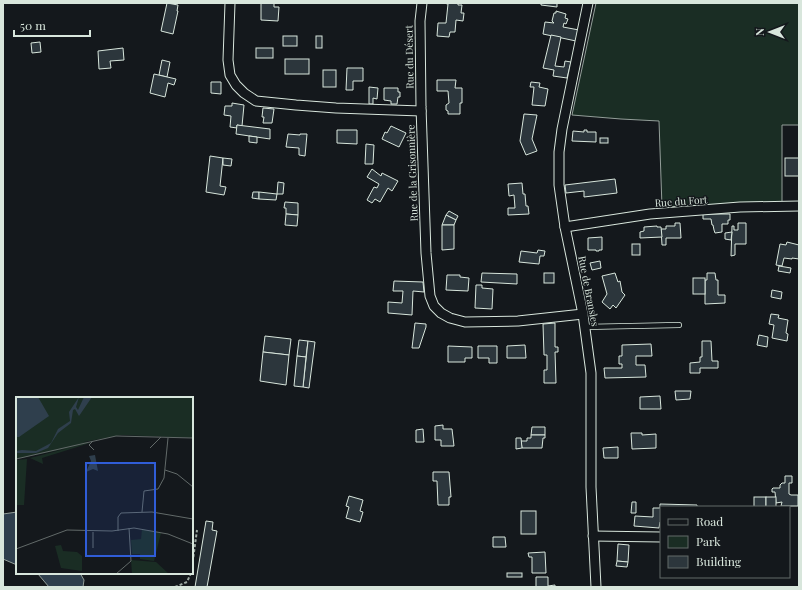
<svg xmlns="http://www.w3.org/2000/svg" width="802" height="590" font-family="'Playfair Display',serif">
<rect width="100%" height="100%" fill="#14181c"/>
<polygon fill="#1a2d24" stroke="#939e99" points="596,3 799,3 799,125 782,125 782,202 662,207 659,121 621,119 572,115"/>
<g fill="#2f3f4d" stroke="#939e99">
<polygon points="17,512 17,565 3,559 3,514"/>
<polygon points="32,573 80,573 84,580 83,587 49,587 38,574"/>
</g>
<g fill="#2c363c" stroke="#d8e6dc">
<polygon points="167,3 178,5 177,11 178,11 173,34 161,31"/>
<polygon points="261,3 274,3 274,7 279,7 278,21 261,20"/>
<polygon points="443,3 458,3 458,5 462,5 461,13 464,13 463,21 456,20 455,32 450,32 449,37 437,36 438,23 446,23 448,4"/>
<polygon points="541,3 557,3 557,7 541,5"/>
<polygon points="556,11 566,14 565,18 568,19 566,24 564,23 563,27 579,30 576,41 543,34 545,22 554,23 552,21 554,13 556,13"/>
<polygon points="551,35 561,37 555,66 564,67 565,61 571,62 567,78 553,76 554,70 543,68"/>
<rect x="283" y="36" width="14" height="10"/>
<rect x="316" y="36" width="6" height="12"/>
<polygon points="40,42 41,52 32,53 31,43"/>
<polygon points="123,48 124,60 110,61 111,68 99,69 98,51"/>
<rect x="256" y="48" width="17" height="10"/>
<rect x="285" y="59" width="24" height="15"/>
<polygon points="162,60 170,62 167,77 159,75"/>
<polygon points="347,68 363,68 363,81 353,81 353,90 346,90"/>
<rect x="323" y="70" width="13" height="17"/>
<polygon points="154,74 176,79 174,85 168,83 165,97 150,93"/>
<polygon points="437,80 456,80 455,88 462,88 462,103 460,103 460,114 448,114 448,111 446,110 446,105 449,103 448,91 437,91"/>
<polygon points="211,82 221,82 221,94 211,93"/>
<polygon points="531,82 540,83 539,87 548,89 545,106 532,105 534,87 530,87"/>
<polygon points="369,87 378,88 377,99 373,98 373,104 369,104"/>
<polygon points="384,88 398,88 398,92 400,92 400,97 398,97 397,104 391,104 391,101 384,100"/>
<polygon points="232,103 244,105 242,126 237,125 237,128 230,127 231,116 224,115 225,106 232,106"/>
<polygon points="263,108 274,109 272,123 263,123 264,117 262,117"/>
<polygon points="524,114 537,115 532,139 537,151 526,155 520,141"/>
<polygon points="237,125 270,129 270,139 236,134"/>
<polygon points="391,126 406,133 399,147 382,139 385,132 387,133"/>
<polygon points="337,130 357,130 357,144 337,143"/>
<polygon points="584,130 587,130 587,132 596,132 596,142 572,141 573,131 584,132"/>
<polygon points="288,134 300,135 300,134 307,134 305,156 299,155 299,148 286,147"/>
<polygon points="249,136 257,137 257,143 249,142"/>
<rect x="600" y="138" width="8" height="5"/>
<polygon points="366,144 374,145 373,164 365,164"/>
<polygon points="210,156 223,158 220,186 226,187 224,195 206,192"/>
<polygon points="223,158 232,159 231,166 223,165"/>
<rect x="785" y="158" width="14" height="18"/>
<polygon points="372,169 381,176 382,173 398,181 392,191 388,188 380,202 375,199 372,203 367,200 374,187 377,188 379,184 367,177"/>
<polygon points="615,179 617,193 584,197 584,191 566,193 565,185"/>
<polygon points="278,182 284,183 283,194 277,194"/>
<polygon points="522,183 523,194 525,194 526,206 528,206 529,214 508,215 508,208 515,208 514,195 509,196 508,184"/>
<polygon points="253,192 259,192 259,199 252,198"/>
<polygon points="259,192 277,194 276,200 259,199"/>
<polygon points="285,202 298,203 298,215 286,214 286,208 284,208"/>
<polygon points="449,211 458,216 456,220 446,215"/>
<polygon points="286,214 298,215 297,226 285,225"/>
<polygon points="703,214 730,214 730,220 728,220 728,224 722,224 722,232 715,233 714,230 713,225 712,225 711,219 703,219"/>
<polygon points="446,215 456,220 454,225 442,225"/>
<polygon points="675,223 680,223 681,238 666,238 666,245 662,245 661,229 666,229 666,226 675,226"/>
<polygon points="738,223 746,223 746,244 735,244 735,255 731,256 732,226 734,226 734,230 738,230"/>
<polygon points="442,225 454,225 454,249 442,250"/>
<polygon points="657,226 657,227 661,227 662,237 640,238 640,232 644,231 644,227"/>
<polygon points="732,232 731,240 725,239 725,233"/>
<polygon points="602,237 602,250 599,250 599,251 596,251 596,250 588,250 588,238"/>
<polygon points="787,242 799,245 799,259 792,258 792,259 784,258 782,266 776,265 780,244 786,245"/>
<rect x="632" y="244" width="8" height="11"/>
<polygon points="538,250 545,251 544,256 540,256 539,264 519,262 521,251 537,253"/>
<polygon points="600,261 601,268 592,270 590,263"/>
<polygon points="779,266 791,268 790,273 778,271"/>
<polygon points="482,273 517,274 517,284 481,282"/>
<rect x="544" y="273" width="10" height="10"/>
<polygon points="615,273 618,282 620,281 622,292 625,295 616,308 613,305 610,309 602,302 607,294 602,276"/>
<polygon points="707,273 715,273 716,280 718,280 718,295 725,295 725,303 705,304 705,280 707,280"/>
<polygon points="447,275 460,275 460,277 469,278 468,291 446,290"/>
<rect x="693" y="278" width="12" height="16"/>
<polygon points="394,281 423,282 424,292 413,291 412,315 388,313 388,302 402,303 403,291 393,291"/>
<polygon points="476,285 482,285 482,288 493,289 492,309 475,308"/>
<polygon points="772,290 782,292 781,299 771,297"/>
<polygon points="771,314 779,315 778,318 788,320 786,333 788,334 787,341 772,338 774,325 769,324"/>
<polygon points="415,323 426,324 426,327 419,348 412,348"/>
<polygon points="555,323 555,347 558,347 558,352 555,352 556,383 544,383 544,370 547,370 547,355 544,355 543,324"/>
<polygon points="759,335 768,337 767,347 757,345"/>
<polygon points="265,336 291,339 289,355 263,352"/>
<polygon points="299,340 308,341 306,357 297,356"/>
<polygon points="308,341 315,342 309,388 303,387"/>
<polygon points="702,341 711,341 712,361 718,361 718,368 700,368 700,373 690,373 690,363 700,362 700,357 702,357"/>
<polygon points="651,344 652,356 636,356 636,365 645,365 646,377 605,378 604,368 622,368 622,364 619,364 619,356 622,356 622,345"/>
<polygon points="525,345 526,358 507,358 507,346"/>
<polygon points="448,346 472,347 472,358 465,358 465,362 448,362"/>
<polygon points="478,346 497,346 497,363 489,363 489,358 478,358"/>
<polygon points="263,352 289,355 286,385 260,381"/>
<polygon points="297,356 306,357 303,387 294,386"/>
<polygon points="675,391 691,391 690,399 676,400"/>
<polygon points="660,396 661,409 640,409 640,397"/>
<polygon points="443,425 443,429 452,429 454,446 441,446 441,440 435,440 435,426"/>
<polygon points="532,427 545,427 545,435 531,435"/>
<polygon points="423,429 424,442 416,442 416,430"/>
<polygon points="631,433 642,433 642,435 656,434 656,448 632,449"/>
<polygon points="531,435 545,435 545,438 543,438 542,448 522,448 521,441 527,441 527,438 531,438"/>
<polygon points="516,438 521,438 522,448 516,449"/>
<polygon points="618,447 618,458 604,458 603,448"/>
<polygon points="433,472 449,472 451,497 449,497 449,505 438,505 437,481 433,481"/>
<polygon points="785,476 792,476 792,483 789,483 789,494 791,495 798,495 798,506 781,506 782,502 776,503 775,492 772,492 772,489 773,488 780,488 780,485 782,483 785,483"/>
<polygon points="349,496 363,500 360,511 363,512 360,522 346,518 349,507 346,506"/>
<rect x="754" y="497" width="12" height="10"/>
<rect x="766" y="497" width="10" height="10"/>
<polygon points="632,502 636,502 636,513 631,513"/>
<polygon points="660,504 697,505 697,507 661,507 661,522 660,522 659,528 634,526 635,516 653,517 653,508 660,508"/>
<rect x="521" y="511" width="15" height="23"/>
<polygon points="206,521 213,522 212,530 217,531 207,587 195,587"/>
<polygon points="493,537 505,537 506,547 493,547"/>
<polygon points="618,544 629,545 628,562 617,561"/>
<polygon points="545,552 546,573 532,573 532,557 529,557 528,553"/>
<polygon points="617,561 628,562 627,567 616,566"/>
<rect x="507" y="573" width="15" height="4"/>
<polygon points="536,577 548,577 548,586 555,585 555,587 536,587"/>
</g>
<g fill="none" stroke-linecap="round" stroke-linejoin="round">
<defs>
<polyline id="service" points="584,327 679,325"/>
<g id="minor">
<polyline points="230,3 228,60 230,75 236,85 244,93 256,101 296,105 336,108 421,111"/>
<polyline points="422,3 420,21 421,107 426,253 430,296 434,306 441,313 450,318 465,322 518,321 583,314"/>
<polyline points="588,3 562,129 559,152 559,185 565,227 583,314 591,373 591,487 596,587"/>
<polyline points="565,227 650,214 740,207 799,206"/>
<polyline points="593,536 661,537"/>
</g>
</defs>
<use href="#service" stroke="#d8e6dc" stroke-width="6"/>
<use href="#minor" stroke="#d8e6dc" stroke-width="11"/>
<g stroke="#9da8a2" stroke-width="2" stroke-dasharray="3 2" stroke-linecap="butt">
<polyline points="192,567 197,530"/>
<polyline points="175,587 187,582 191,573"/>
</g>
<use href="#service" stroke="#14181c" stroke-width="4.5"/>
<use href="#minor" stroke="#14181c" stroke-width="9"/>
</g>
<g text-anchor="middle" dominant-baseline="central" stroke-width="3" stroke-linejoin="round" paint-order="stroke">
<g font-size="10" fill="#d8e6dc" stroke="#14181c">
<text transform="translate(409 57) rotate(-91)">Rue du Désert</text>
<text transform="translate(412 173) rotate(-92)">Rue de la Grisonnière</text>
<text transform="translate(681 201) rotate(-4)">Rue du Fort</text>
<text transform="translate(589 291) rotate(79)">Rue de Bransles</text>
</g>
</g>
<g transform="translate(16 397)">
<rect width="177" height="177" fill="#14181c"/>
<path d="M0 0H177V41L106 38 68 45 74 46 26 61 27 67 14 61 49 52 0 62ZM11 62 8 108H0V63ZM126 132 145 136 138 164 124 162V157H116L115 143 125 142ZM45 148 47 154 61 155 66 159V174L45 171 39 149ZM115 163 140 165 153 177H116Z" fill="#1a2d24"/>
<path d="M0 0H22L33 19 3 40H0ZM63 0 60 10 62 13 68 0H76L63 19 59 12 57 13 55 26 42 36 32 51 20 56H0V54L6 53 20 54 35 46 42 32 54 24 53 15ZM79 58 82 74 77 72 70 75 75 64 73 59Z" fill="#2f3f4d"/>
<path fill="none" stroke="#626a69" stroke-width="1" d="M77 44 73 48 78 53M134 51 145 40M0 62 100 39 177 41M149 73 161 77 177 90M126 115 128 94 142 92 148 81 152 41M102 134V120L105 116 136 115 177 122M77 151V135M0 152 51 133 96 134 118 131 152 137 177 147M100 177 115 164 113 131"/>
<path fill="#305dd8" fill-opacity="0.15" stroke="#305dd8" stroke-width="2" d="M70 66H139V159H70Z"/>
<rect width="177" height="177" fill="none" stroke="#d8e6dc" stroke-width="2"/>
</g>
<rect width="802" height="590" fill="none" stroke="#d8e6dc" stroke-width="8"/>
<rect x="660" y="506" width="130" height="72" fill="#14181c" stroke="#626a69"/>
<rect x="668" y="519" width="20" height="6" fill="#14181c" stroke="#626a69"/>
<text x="696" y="526" font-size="12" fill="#d8e6dc">Road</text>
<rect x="668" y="536" width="20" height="12" fill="#1a2d24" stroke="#626a69"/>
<text x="696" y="546" font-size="12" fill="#d8e6dc">Park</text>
<rect x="668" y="556" width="20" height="12" fill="#2c363c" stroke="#626a69"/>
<text x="696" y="566" font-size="12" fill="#d8e6dc">Building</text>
<g transform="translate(770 32) rotate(270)" stroke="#14181c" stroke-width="3" paint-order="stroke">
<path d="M0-3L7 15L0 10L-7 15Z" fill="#d8e6dc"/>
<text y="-6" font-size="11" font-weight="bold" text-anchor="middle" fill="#d8e6dc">N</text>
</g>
<path d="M14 30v6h76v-6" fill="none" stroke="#d8e6dc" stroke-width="2"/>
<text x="20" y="30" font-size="12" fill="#d8e6dc" stroke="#14181c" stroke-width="3" paint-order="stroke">50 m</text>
</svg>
